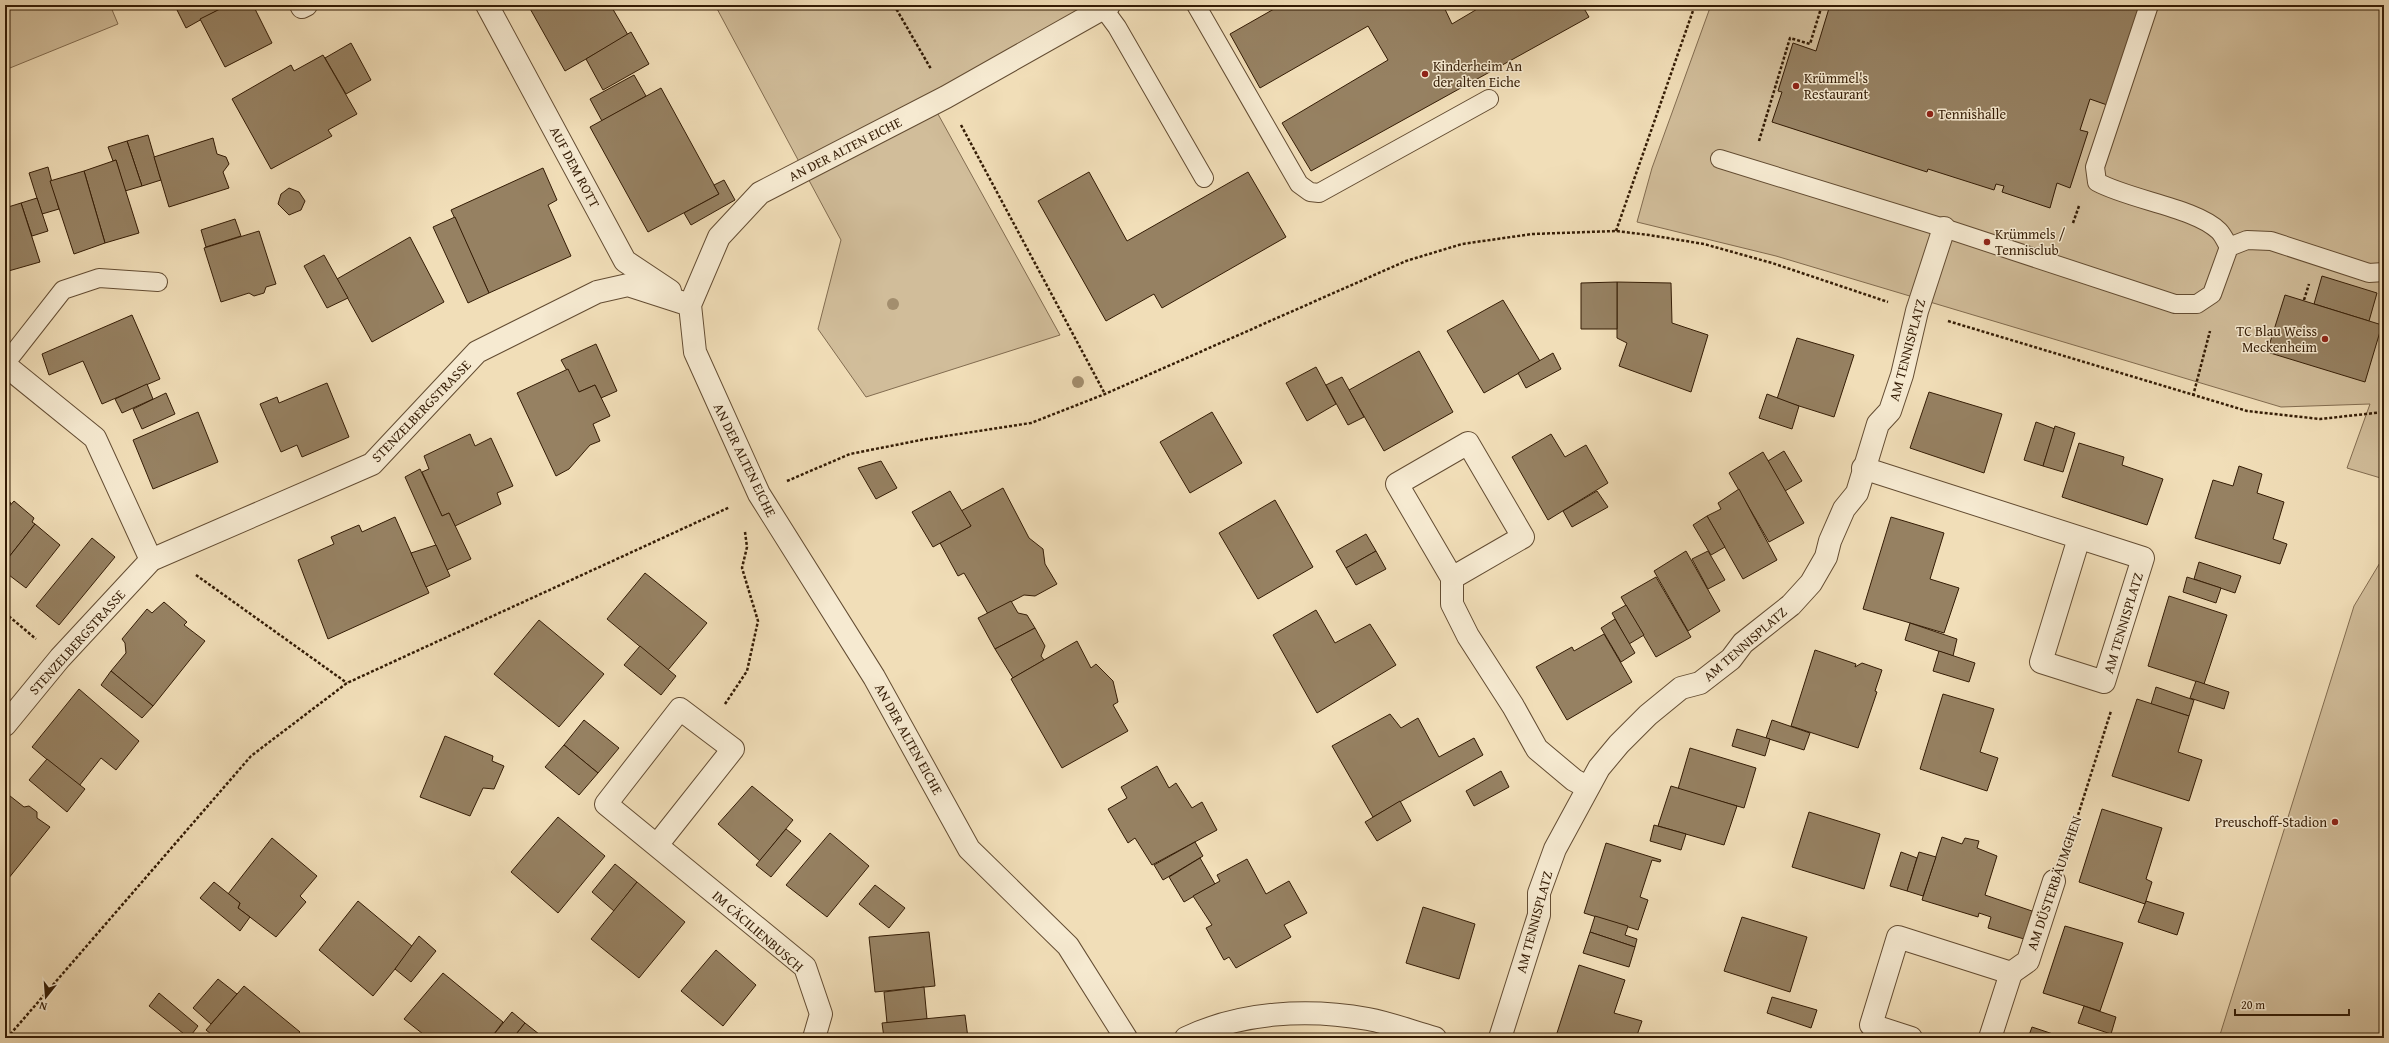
<svg xmlns="http://www.w3.org/2000/svg" width="2389" height="1043" font-family="'Gentium Book Plus',serif">
<rect width="100%" height="100%" fill="#f1deb8"/>
<filter id="stains"><feTurbulence type="fractalNoise" baseFrequency=".005" numOctaves="4"/><feColorMatrix values="0 0 0 0 .2 0 0 0 0 .09 0 0 0 0 .02 0 0 0 .5 -.17"/></filter>
<radialGradient id="worn" r=".72"><stop offset=".6" stop-color="#630" stop-opacity="0"/><stop offset="1" stop-color="#630" stop-opacity=".3"/></radialGradient>
<g fill="#d1bd9a" stroke="#826c50">
<polygon points="5,5 110,5 118,24 5,70"/>
<polygon points="715,5 1092,5 928,96 1060,335 866,397 818,329 841,240"/>
<polygon points="1711,5 2384,5 2384,479 2347,468 2370,404 2281,407 1776,256 1637,222 1652,168"/>
<polygon points="2384,556 2384,1038 2219,1038 2354,606"/>
</g>
<g fill="#968162" stroke="#341c05">
<polygon points="175,5 187,5 177,10"/>
<polygon points="187,5 215,5 218,10 186,28 177,10"/>
<polygon points="228,5 253,5 272,43 225,67 200,19"/>
<polygon points="528,5 603,5 605,9 611,6 628,35 565,71"/>
<polygon points="1281,5 1443,5 1452,24 1484,5 1582,5 1589,17 1311,171 1282,123 1388,60 1368,26 1260,88 1230,34"/>
<polygon points="1830,5 2142,5 2110,106 2090,99 2080,130 2088,132 2070,188 2057,183 2050,208 2002,192 2004,186 1996,184 1994,190 1928,169 1927,172 1772,122 1782,92 1778,91 1793,43 1816,51"/>
<polygon points="631,32 649,64 603,90 586,59"/>
<polygon points="351,43 371,80 346,94 325,58"/>
<polygon points="323,55 357,114 328,130 332,136 271,169 232,99 291,65 294,71"/>
<polygon points="634,75 646,96 602,121 590,99"/>
<polygon points="661,88 719,194 648,232 590,127"/>
<polygon points="148,135 161,180 142,186 127,141"/>
<polygon points="213,138 217,154 226,157 229,164 223,172 229,188 169,207 154,157"/>
<polygon points="127,141 142,186 125,191 116,160 113,161 108,147"/>
<polygon points="116,160 139,233 105,243 84,171"/>
<polygon points="48,167 59,209 42,214 29,173"/>
<polygon points="543,168 557,200 548,205 571,256 489,293 451,210"/>
<polygon points="84,171 105,243 74,254 50,181"/>
<polygon points="1089,172 1127,241 1248,172 1286,237 1162,308 1154,294 1106,321 1038,201"/>
<polygon points="724,180 735,200 691,225 684,213 719,194 714,185"/>
<polygon points="289,188 299,192 305,201 301,210 289,215 278,204 281,194"/>
<polygon points="37,198 48,231 32,236 21,203"/>
<polygon points="21,203 40,262 5,272 5,208"/>
<polygon points="455,217 489,293 468,303 433,227"/>
<polygon points="235,219 241,236 206,247 201,230"/>
<polygon points="259,231 276,284 266,287 264,293 254,296 249,293 221,302 204,248"/>
<polygon points="410,237 444,302 372,342 337,279"/>
<polygon points="324,255 348,298 327,308 304,266"/>
<polygon points="2322,276 2377,293 2369,321 2314,304"/>
<polygon points="1617,282 1671,283 1672,323 1708,335 1691,392 1619,366 1627,343 1617,338"/>
<polygon points="1617,282 1617,329 1581,329 1581,283"/>
<polygon points="2285,295 2382,325 2365,382 2267,352"/>
<polygon points="1503,300 1540,361 1484,393 1447,331"/>
<polygon points="132,315 160,379 102,404 83,361 49,375 42,354"/>
<polygon points="1797,338 1854,355 1834,417 1777,399"/>
<polygon points="596,344 617,391 601,398 595,385 579,392 561,360"/>
<polygon points="1419,351 1453,412 1384,451 1349,390"/>
<polygon points="1553,353 1561,369 1526,388 1518,373"/>
<polygon points="1316,367 1336,404 1307,421 1286,383"/>
<polygon points="568,369 579,392 595,385 610,416 593,424 600,441 590,445 569,469 556,476 517,393"/>
<polygon points="1342,377 1364,417 1348,425 1326,385"/>
<polygon points="327,383 349,437 302,457 297,445 281,452 260,404 277,397 279,403"/>
<polygon points="147,384 153,399 122,413 115,399"/>
<polygon points="1929,392 2002,414 1984,473 1910,448"/>
<polygon points="166,393 175,414 142,429 133,409"/>
<polygon points="1767,394 1799,406 1792,429 1759,418"/>
<polygon points="198,412 218,462 153,489 133,440"/>
<polygon points="1212,412 1242,463 1190,493 1160,442"/>
<polygon points="2036,422 2055,429 2043,466 2024,460"/>
<polygon points="2055,426 2075,433 2063,472 2043,466"/>
<polygon points="470,434 475,446 491,438 513,486 497,493 501,504 455,526 449,513 442,516 422,472 429,469 424,456"/>
<polygon points="1551,434 1565,457 1586,445 1608,483 1548,520 1512,457"/>
<polygon points="2079,443 2124,457 2122,465 2163,479 2147,525 2062,497"/>
<polygon points="1784,451 1802,481 1785,491 1768,461"/>
<polygon points="1763,452 1804,523 1769,542 1729,473"/>
<polygon points="881,461 897,488 876,499 858,468"/>
<polygon points="2239,466 2262,474 2257,493 2284,502 2273,539 2287,544 2280,564 2195,538 2213,480 2233,486"/>
<polygon points="420,469 442,516 449,513 471,559 447,570 405,477"/>
<polygon points="1003,488 1029,538 1043,549 1045,564 1057,584 1035,596 1024,595 988,614 964,573 958,576 940,543 971,526 961,511"/>
<polygon points="1739,489 1777,560 1743,579 1707,516 1721,509 1718,503"/>
<polygon points="950,491 971,526 933,547 912,512"/>
<polygon points="1597,491 1608,507 1572,527 1563,511"/>
<polygon points="5,499 11,503 5,511"/>
<polygon points="1275,500 1313,567 1258,599 1219,533"/>
<polygon points="14,501 34,518 32,522 35,524 5,562 5,511"/>
<polygon points="1707,516 1725,547 1711,555 1693,525"/>
<polygon points="395,517 429,593 328,639 298,560 334,544 331,537 359,525 362,532"/>
<polygon points="1891,517 1944,533 1930,579 1959,588 1944,633 1863,609"/>
<polygon points="35,524 60,545 26,588 5,572 5,562"/>
<polygon points="1366,534 1376,551 1346,568 1336,551"/>
<polygon points="92,538 115,557 59,625 36,606"/>
<polygon points="436,545 450,576 426,587 411,553"/>
<polygon points="1376,551 1386,569 1356,585 1346,568"/>
<polygon points="1686,551 1720,611 1688,631 1654,571"/>
<polygon points="1708,551 1725,580 1708,589 1692,559"/>
<polygon points="2199,562 2241,576 2235,593 2194,579"/>
<polygon points="645,573 707,623 668,670 607,619"/>
<polygon points="1656,577 1691,637 1656,657 1621,597"/>
<polygon points="2187,577 2221,588 2216,603 2183,592"/>
<polygon points="2169,596 2227,615 2204,684 2148,666"/>
<polygon points="1011,601 1018,613 1027,615 1035,628 995,649 978,618"/>
<polygon points="164,602 187,622 184,625 205,641 153,706 111,671 126,653 125,643 122,639 147,609 152,613"/>
<polygon points="1626,605 1644,635 1629,644 1612,613"/>
<polygon points="1316,610 1335,643 1370,624 1396,665 1317,713 1273,635"/>
<polygon points="1615,619 1635,653 1621,662 1601,628"/>
<polygon points="539,620 604,674 559,727 494,674"/>
<polygon points="1910,623 1957,639 1953,656 1905,640"/>
<polygon points="1035,628 1045,646 1041,656 1044,660 1013,678 995,649"/>
<polygon points="1604,634 1632,682 1567,720 1536,667 1572,647 1574,651"/>
<polygon points="1077,641 1091,668 1096,664 1113,681 1118,702 1113,705 1128,731 1062,768 1011,679"/>
<polygon points="640,646 676,676 661,695 624,665"/>
<polygon points="1815,650 1856,664 1855,667 1862,663 1882,670 1875,691 1877,692 1858,748 1791,726"/>
<polygon points="1939,651 1975,663 1969,682 1933,671"/>
<polygon points="111,671 153,706 142,718 101,685"/>
<polygon points="2196,681 2229,692 2224,709 2190,698"/>
<polygon points="2156,687 2194,700 2189,716 2151,704"/>
<polygon points="79,689 139,741 116,770 101,758 79,786 32,747"/>
<polygon points="1943,694 1994,709 1980,752 1998,758 1987,791 1920,769"/>
<polygon points="2137,699 2189,716 2178,752 2202,760 2189,801 2112,776"/>
<polygon points="1390,714 1401,728 1418,718 1439,757 1474,738 1483,755 1373,817 1332,746"/>
<polygon points="584,720 619,748 598,773 564,745"/>
<polygon points="1772,720 1810,733 1804,750 1766,738"/>
<polygon points="1737,729 1770,739 1765,756 1732,746"/>
<polygon points="445,736 493,756 492,761 504,766 494,789 483,788 470,816 420,797"/>
<polygon points="564,745 598,773 579,795 545,767"/>
<polygon points="1690,748 1756,768 1744,808 1678,789"/>
<polygon points="47,759 85,789 67,812 29,780"/>
<polygon points="1157,766 1169,788 1176,783 1192,808 1202,802 1217,830 1152,865 1135,838 1128,843 1108,809 1127,798 1121,787"/>
<polygon points="1501,771 1509,787 1474,806 1466,791"/>
<polygon points="752,786 793,820 760,861 718,824"/>
<polygon points="1671,786 1737,806 1724,845 1658,826"/>
<polygon points="5,792 24,807 29,806 37,812 37,818 50,827 8,879 5,876"/>
<polygon points="1400,801 1411,821 1377,841 1365,822"/>
<polygon points="2102,809 2162,828 2146,879 2152,882 2145,904 2079,882"/>
<polygon points="1809,812 1880,834 1864,889 1792,867"/>
<polygon points="558,817 605,856 558,913 511,872"/>
<polygon points="1654,825 1686,834 1681,850 1650,841"/>
<polygon points="786,829 801,841 771,877 756,865"/>
<polygon points="830,833 869,866 827,917 786,885"/>
<polygon points="1942,837 1962,844 1965,838 1979,841 1977,848 1997,856 1985,895 2032,911 2024,939 1988,928 1991,917 1979,913 1978,917 1922,900"/>
<polygon points="272,838 317,876 300,896 306,902 276,937 238,908 240,903 228,894"/>
<polygon points="1195,842 1203,856 1163,880 1154,865"/>
<polygon points="1606,843 1661,860 1660,862 1652,860 1640,897 1648,900 1638,930 1584,913"/>
<polygon points="1901,852 1917,858 1907,891 1890,886"/>
<polygon points="1919,852 1936,857 1923,896 1907,891"/>
<polygon points="1200,858 1215,884 1184,902 1169,877"/>
<polygon points="1247,859 1266,894 1289,881 1307,913 1284,925 1291,937 1236,968 1229,957 1224,960 1206,928 1212,925 1193,896 1220,881 1217,875"/>
<polygon points="615,864 637,882 614,911 592,892"/>
<polygon points="214,882 240,903 238,908 250,917 240,931 200,898"/>
<polygon points="637,882 685,922 639,978 591,939"/>
<polygon points="875,885 905,908 889,928 859,904"/>
<polygon points="358,901 413,947 373,996 319,950"/>
<polygon points="2146,901 2184,913 2177,935 2138,922"/>
<polygon points="1423,907 1475,924 1459,979 1406,963"/>
<polygon points="1595,916 1628,926 1625,935 1637,939 1635,947 1590,932"/>
<polygon points="1742,917 1807,937 1790,992 1724,971"/>
<polygon points="2065,926 2123,943 2100,1011 2043,993"/>
<polygon points="929,932 935,986 875,992 869,937"/>
<polygon points="1590,932 1635,947 1629,967 1583,953"/>
<polygon points="419,936 436,951 411,982 395,969"/>
<polygon points="716,950 756,985 723,1026 681,991"/>
<polygon points="1579,965 1625,980 1614,1013 1642,1021 1636,1038 1564,1038 1556,1036"/>
<polygon points="443,973 503,1022 491,1038 428,1038 404,1019"/>
<polygon points="218,979 237,994 211,1024 193,1008"/>
<polygon points="244,986 300,1032 294,1038 216,1038 206,1030"/>
<polygon points="924,987 927,1019 887,1023 884,992"/>
<polygon points="159,993 198,1026 189,1038 149,1006"/>
<polygon points="1772,997 1817,1010 1811,1028 1767,1013"/>
<polygon points="2084,1006 2116,1017 2111,1034 2078,1023"/>
<polygon points="512,1012 525,1023 513,1038 491,1038"/>
<polygon points="965,1015 968,1038 884,1038 882,1023"/>
<polygon points="525,1023 544,1038 513,1038"/>
<polygon points="2032,1027 2065,1038 2028,1038"/>
</g>
<g fill="none" stroke-linecap="round" stroke-linejoin="round">
<defs>
<g id="service">
<polyline points="1196,5 1299,184 1310,192 1319,193 1489,99"/>
<path d="M2149 5 2095 167 2097 182C2130 200 2196 208 2219 231 2223 235 2226 242 2229 247"/>
<polyline points="1103,8 1117,27 1204,178"/>
<polyline points="1720,159 1944,228 2175,304 2197,304 2212,294 2229,247 2247,240 2271,241 2369,273 2384,272"/>
<polyline points="5,364 63,290 99,278 158,282"/>
</g>
<g id="minor">
<polyline points="301,5 302,7 306,5"/>
<polyline points="487,5 625,261 670,291"/>
<polyline points="1109,5 946,97 760,193 719,237 690,305 695,352 759,494 874,677 969,849 1068,946 1126,1038"/>
<polyline points="5,365 95,438 151,560"/>
<polyline points="1863,468 2143,558 2104,682 2041,662 2079,538"/>
<polyline points="1452,578 1523,537 1468,443 1397,484 1452,578 1452,604 1468,636 1513,706 1537,749 1574,780 1587,787"/>
<polyline points="5,725 60,658 151,560 372,464 477,352 597,292 628,285 690,305"/>
<polyline points="657,845 733,749 680,709 606,804 805,967 821,1014 814,1038"/>
<polyline points="2011,973 2028,961 2054,881"/>
<polyline points="1500,1038 1539,915 1539,893 1555,849 1599,768 1619,744 1648,715 1681,688 1700,683 1731,659 1743,643 1791,605 1811,583 1826,557 1830,541 1844,509 1857,493 1878,424 1890,411 1902,375 1917,311 1944,228"/>
<polyline points="1911,1038 1871,1025 1898,937 2011,973 1990,1038"/>
</g>
<path id="tertiary" d="M1186 1038C1241 1012 1307 1008 1368 1019 1390 1023 1413 1032 1435 1038"/>
</defs>
<use href="#service" stroke="#634c32" stroke-width="20"/>
<use href="#minor" stroke="#634c32" stroke-width="24"/>
<use href="#tertiary" stroke="#634c32" stroke-width="24"/>
<g stroke="#341c05" stroke-width="2.5" stroke-dasharray="3 2" stroke-linecap="butt">
<polyline points="894,5 931,69"/>
<polyline points="961,125 1105,394"/>
<polyline points="1759,141 1790,38 1810,44 1822,5"/>
<polyline points="2073,223 2079,206"/>
<polyline points="1616,231 1695,5"/>
<polyline points="2304,300 2309,284"/>
<polyline points="1948,321 2247,411 2320,419 2384,412"/>
<polyline points="2193,396 2210,331"/>
<polyline points="787,481 850,454 926,439 1031,423 1105,394 1406,261 1462,244 1532,234 1616,231 1649,235 1704,244 1772,263 1888,302"/>
<polyline points="196,575 347,683"/>
<polyline points="5,613 36,639"/>
<polyline points="725,704 747,671 758,621 742,568 747,547 745,532"/>
<polyline points="2066,853 2111,711"/>
<polyline points="7,1038 251,756 347,683 730,507"/>
</g>
<use href="#service" stroke="#f6ead1" stroke-width="18"/>
<use href="#minor" stroke="#f6ead1" stroke-width="22"/>
<use href="#tertiary" stroke="#f6ead1" stroke-width="22"/>
</g>
<g fill="#a38e6e">
<circle cx="893" cy="304" r="6"/>
<circle cx="1078" cy="382" r="6"/>
</g>
<g fill="#8f2418" stroke="#f6ead1" stroke-width="1.5">
<circle cx="1425" cy="74" r="4"/>
<circle cx="1796" cy="86" r="4"/>
<circle cx="1930" cy="114" r="4"/>
<circle cx="1987" cy="242" r="4"/>
<circle cx="2325" cy="339" r="4"/>
<circle cx="2335" cy="822" r="4"/>
</g>
<g text-anchor="middle" dominant-baseline="central" stroke-width="3" stroke-linejoin="round" paint-order="stroke">
<g font-size="14" fill="#341c05" stroke="#f6ead1" text-anchor="start">
<text x="1433" y="66">Kinderheim An<tspan x="1433" dy="16">der alten Eiche</tspan></text>
<text x="1804" y="78">Krümmel's<tspan x="1804" dy="16">Restaurant</tspan></text>
<text x="1938" y="114">Tennishalle</text>
<text x="1995" y="234">Krümmels /<tspan x="1995" dy="16">Tennisclub</tspan></text>
<text x="2317" y="331" text-anchor="end">TC Blau Weiss<tspan x="2317" dy="16">Meckenheim</tspan></text>
<text x="2327" y="822" text-anchor="end">Preuschoff-Stadion</text>
</g>
<g font-size="14" fill="#341c05" stroke="#f6ead1">
<text transform="translate(845 149) rotate(-27)">AN DER ALTEN EICHE</text>
<text transform="translate(575 167) rotate(62)">AUF DEM ROTT</text>
<text transform="translate(1907 350) rotate(-75)">AM TENNISPLATZ</text>
<text transform="translate(421 411) rotate(-46)">STENZELBERGSTRASSE</text>
<text transform="translate(745 460) rotate(64)">AN DER ALTEN EICHE</text>
<text transform="translate(2123 623) rotate(-73)">AM TENNISPLATZ</text>
<text transform="translate(77 642) rotate(-48)">STENZELBERGSTRASSE</text>
<text transform="translate(1745 644) rotate(-41)">AM TENNISPLATZ</text>
<text transform="translate(909 739) rotate(61)">AN DER ALTEN EICHE</text>
<text transform="translate(2054 883) rotate(-71)">AM DÜSTERBÄUMCHEN</text>
<text transform="translate(1534 922) rotate(-75)">AM TENNISPLATZ</text>
<text transform="translate(758 931) rotate(41)">IM CÄCILIENBUSCH</text>
</g>
</g>
<rect width="2389" height="1043" fill="none" stroke="#f1deb8" stroke-width="20"/>
<rect x="6" y="6" width="2377" height="1031" fill="none" stroke="#341c05" stroke-width="2"/>
<rect x="10" y="10" width="2369" height="1023" fill="none" stroke="#341c05"/>
<g transform="translate(46 997) rotate(197)" stroke="#f6ead1" stroke-width="3" paint-order="stroke">
<path d="M0-3L7 15L0 10L-7 15Z" fill="#341c05"/>
<text y="-6" font-size="11" font-weight="bold" text-anchor="middle" fill="#341c05">N</text>
</g>
<path d="M2235 1009v6h114v-6" fill="none" stroke="#341c05" stroke-width="2"/>
<text x="2241" y="1009" font-size="12" fill="#341c05" stroke="#f6ead1" stroke-width="3" paint-order="stroke">20 m</text>
<rect width="100%" height="100%" filter="url(#stains)"/>
<rect width="100%" height="100%" fill="url(#worn)"/>
</svg>
